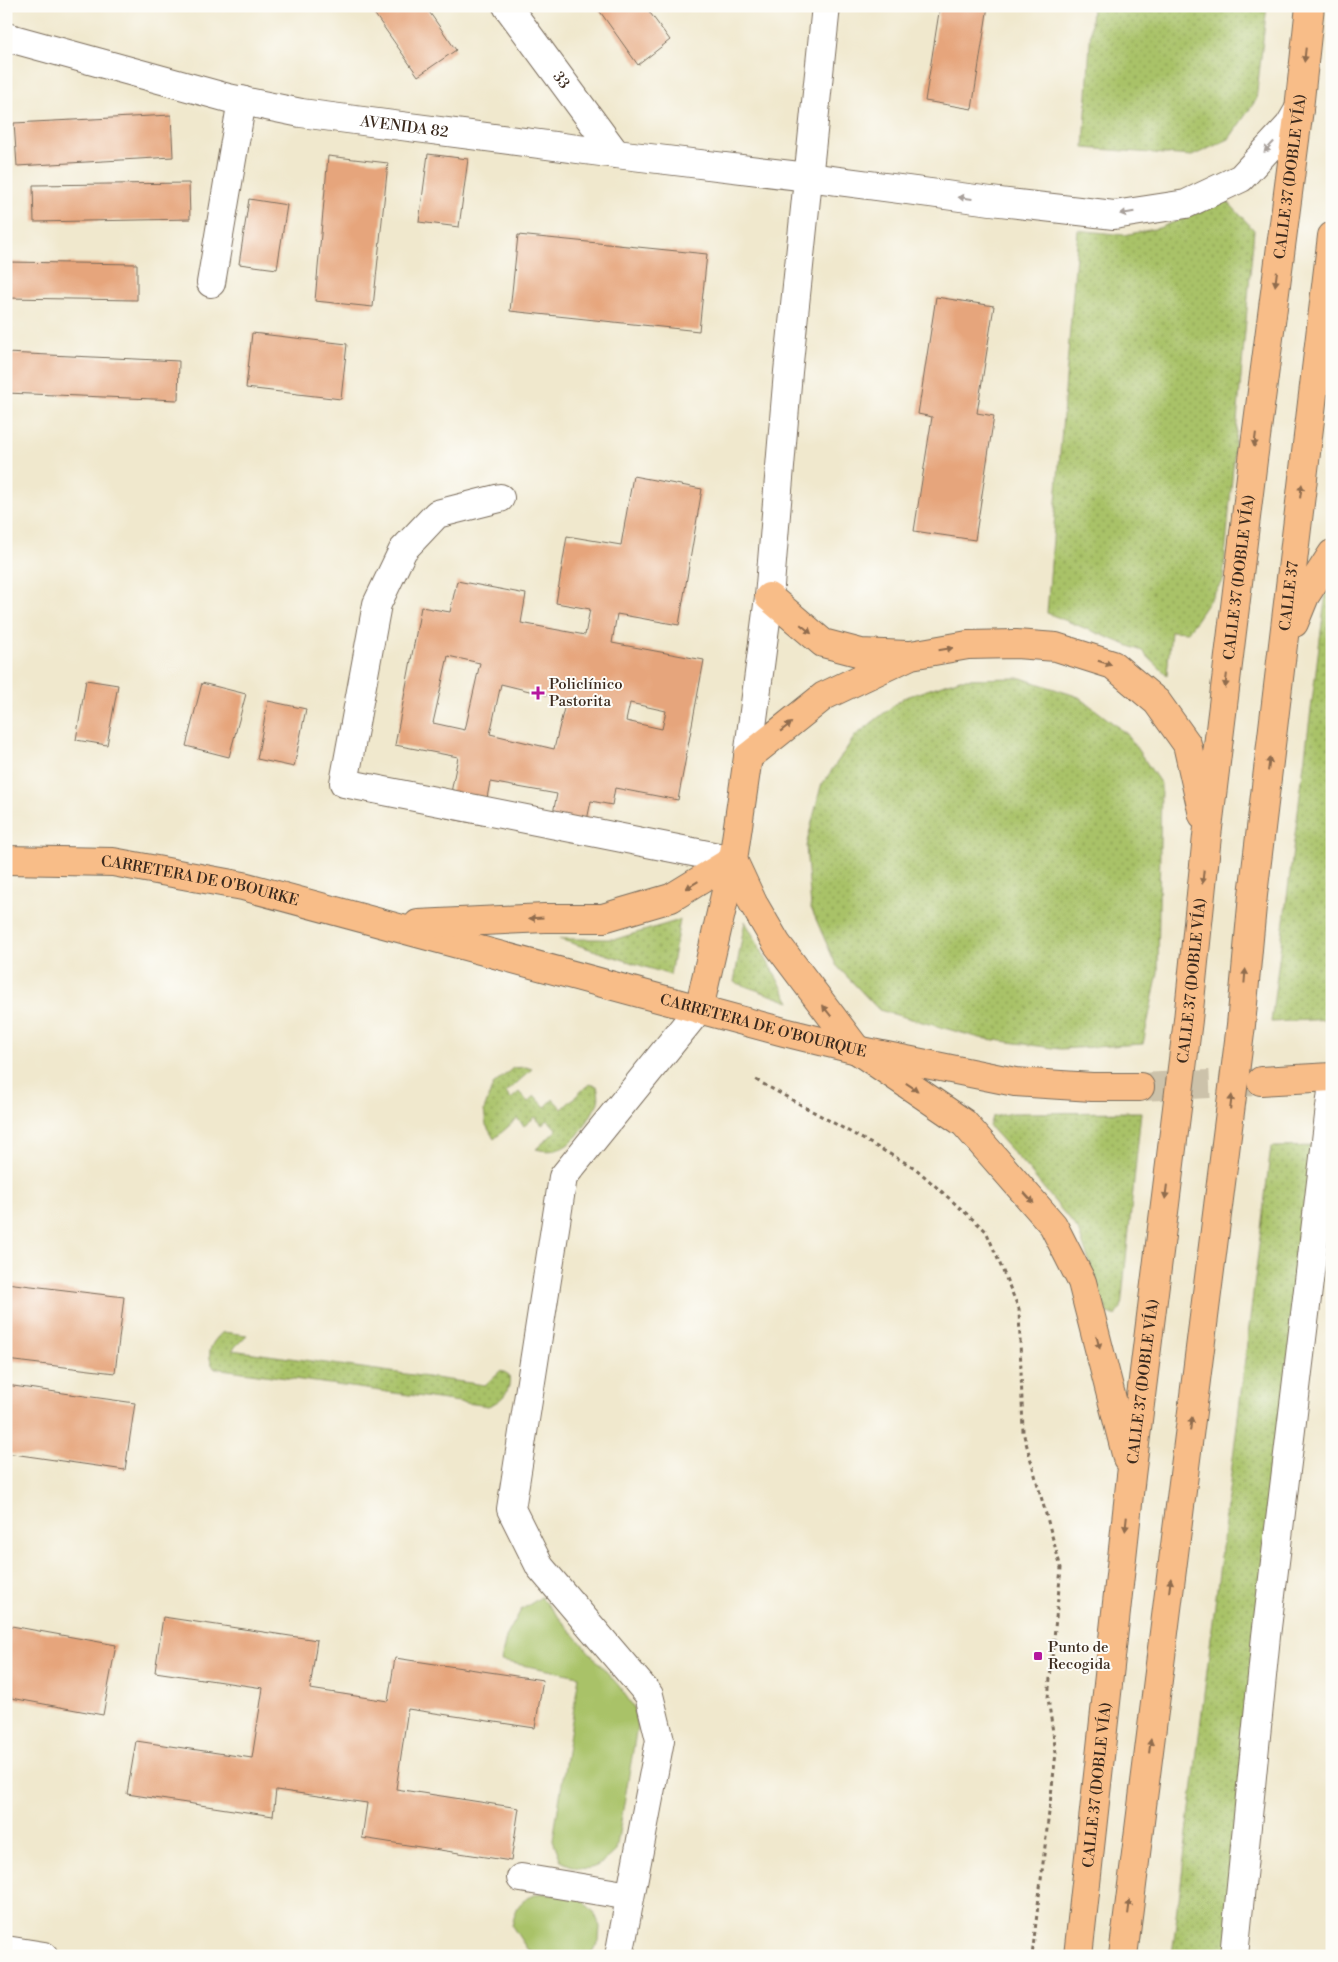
<svg xmlns="http://www.w3.org/2000/svg" width="1338" height="1962" font-family="'Libre Bodoni',serif">
<defs>
<pattern id="grass-dots" width="8" height="8" patternUnits="userSpaceOnUse" patternTransform="scale(1.25)"><rect width="8" height="8" fill="#a9c268"/><path d="M2 2h.1M6 6h.1" fill="none" stroke="#8b9e55" stroke-width="1.8" stroke-linecap="round"/></pattern>
</defs>
<rect width="100%" height="100%" fill="#fdfcf7"/>
<filter id="ink" filterUnits="userSpaceOnUse"><feTurbulence type="fractalNoise" baseFrequency=".02" numOctaves="2"/><feDisplacementMap in="SourceGraphic" scale="10" xChannelSelector="R" yChannelSelector="G"/><feConvolveMatrix kernelMatrix="1 2 1 2 8 2 1 2 1" color-interpolation-filters="sRGB"/></filter>
<filter id="wash" filterUnits="userSpaceOnUse"><feTurbulence type="fractalNoise" baseFrequency=".0096" numOctaves="4" result="noise"/><feDisplacementMap in="SourceGraphic" scale="20" xChannelSelector="R" yChannelSelector="G"/><feGaussianBlur stdDeviation="1.12" result="paint"/><feColorMatrix in="noise" values="0 0 0 0 0 0 0 0 0 0 0 0 0 0 0 0 0 1.4 0 .05"/><feComposite in="paint" operator="in"/></filter>
<g filter="url(#wash)">
<rect width="100%" height="100%" fill="#f0e8cd"/>
<g fill="url(#grass-dots)" stroke="#727643">
<polygon points="1092,6 1267,6 1256,100 1229,139 1192,156 1084,148"/>
<polygon points="1227,201 1254,230 1223,580 1188,632 1171,631 1167,675 1142,651 1047,613 1078,230 1124,235 1159,228"/>
<polygon points="1332,545 1332,1019 1271,1022"/>
<polygon points="1021,678 1079,697 1127,734 1161,784 1158,973 1143,1044 1060,1049 980,1038 879,1010 836,965 811,908 806,846 821,786 855,736 903,698 960,679"/>
<polygon points="680,920 670,975 559,939 616,939"/>
<polygon points="745,921 790,1002 734,982"/>
<path d="M526 1067 532 1069 506 1093 511 1099 519 1092 528 1102 535 1096 545 1107 553 1099 562 1109 589 1084 597 1086C601 1102 598 1102 591 1115 578 1137 565 1157 536 1149L557 1130 548 1120 542 1125 535 1117 524 1126 517 1119 494 1139 486 1125 484 1110 493 1085 513 1068Z"/>
<polygon points="1141,1112 1121,1308 1116,1316 1107,1313 1078,1230 1028,1169 989,1126 992,1117 1012,1113"/>
<polygon points="1318,1146 1227,1956 1172,1956 1271,1147"/>
<path d="M223 1332 247 1335 232 1350 485 1385 501 1370 509 1375C512 1391 502 1401 488 1406L214 1368C205 1354 211 1342 223 1332Z"/>
</g>
<g fill="#a9c268" stroke="#727643">
<path d="M541 1597 619 1686 633 1706 637 1727 616 1851C596 1870 586 1874 561 1861L553 1840 579 1676 501 1661 506 1637 521 1610Z"/>
<path d="M540 1893 581 1899 594 1912 600 1926 599 1941 592 1954 539 1956 527 1949 512 1926C517 1904 519 1901 540 1893Z"/>
</g>
<g id="blocks">
<g fill="#e6a57c" fill-rule="evenodd">
<polygon points="369,6 425,6 456,50 418,76"/>
<polygon points="596,6 645,6 670,40 638,65"/>
<polygon points="940,6 988,6 972,109 925,101"/>
<polygon points="171,115 173,157 17,166 14,123"/>
<polygon points="428,154 468,159 459,227 419,222"/>
<polygon points="328,156 388,163 373,307 315,301"/>
<polygon points="189,183 190,219 34,222 33,185"/>
<polygon points="249,199 287,205 277,269 239,264"/>
<polygon points="518,235 707,254 699,331 510,311"/>
<polygon points="6,262 137,264 137,300 6,298"/>
<polygon points="936,297 994,306 977,413 994,416 975,540 914,531 932,417 918,414"/>
<polygon points="252,333 347,344 341,399 246,388"/>
<polygon points="6,353 179,361 178,400 6,393"/>
<path d="M633 476 702 489 679 625 617 614 612 643 704 660 678 800 615 788 612 805 591 801 582 844 548 837 557 794 490 782 482 825 446 818 458 757 395 745 421 607 450 612 457 581 526 594 521 623 585 635 590 609 556 603 567 536 621 545ZM448 656 480 663 465 730 433 723ZM501 684 566 700 554 749 490 734ZM630 703 666 711 662 729 626 721Z"/>
<polygon points="86,680 118,685 107,745 76,740"/>
<polygon points="202,683 246,694 229,757 186,746"/>
<polygon points="268,701 306,709 294,767 257,759"/>
<polygon points="6,1283 124,1297 115,1373 6,1360"/>
<polygon points="6,1385 135,1403 125,1470 6,1453"/>
<polygon points="163,1617 317,1640 310,1689 388,1701 395,1658 543,1680 535,1728 408,1709 396,1789 519,1808 511,1861 362,1838 367,1803 276,1790 273,1816 127,1794 136,1741 252,1758 263,1688 155,1672"/>
<polygon points="6,1625 116,1645 103,1715 6,1697"/>
</g>
</g>
</g>
<g filter="url(#ink)">
<use href="#blocks" fill-opacity="0" stroke="#7a6c5b" stroke-width="1"/>
<g fill="none" stroke-linecap="round" stroke-linejoin="round">
<polyline stroke="#ccc2aa" stroke-width="28" stroke-dasharray="28 14" stroke-linecap="butt" points="1140,1087 1256,1082"/>
<defs>
<g id="minor">
<path id="s1" d="M507 6 616 154"/>
<path id="s2" d="M6 37 228 98 301 113 616 154 808 177 991 201 1114 215 1186 204 1241 178 1289 126 1299 109"/>
<polyline points="211,283 242,100"/>
<polyline points="500,498 437,514 403,550 377,604 344,783 733,860"/>
<polyline points="748,757 769,597 788,372 826,6"/>
<polyline points="521,1878 630,1896"/>
<polyline points="6,1950 44,1956"/>
<polyline points="619,1956 660,1740 649,1695 540,1567 511,1509 563,1177 699,1009"/>
<polyline points="1234,1956 1266,1636 1332,1091"/>
</g>
<g id="major">
<path id="s3" d="M6 860 113 862 243 886 784 1032 857 1050 1015 1082 1092 1087H1140"/>
<polyline points="733,860 753,903 777,944 857,1050"/>
<polyline points="418,924 545,918 603,918 671,898 733,860"/>
<polyline points="699,1009 733,860 748,757"/>
<polyline points="1261,1081 1332,1077"/>
</g>
<g id="highway">
<polyline points="769,597 823,643 861,653 907,655"/>
<polyline points="1294,623 1305,596 1332,554"/>
<polyline points="748,757 824,696 911,655 968,645 1016,644 1056,647 1113,665 1157,702 1187,744 1203,815"/>
<polyline points="857,1050 964,1123 1053,1225 1082,1282 1127,1458"/>
<path id="s4" d="M1078 1956 1131 1476 1188 1020 1207 836 1253 460 1299 109 1310 6"/>
<path id="s5" d="M1123 1956 1241 1025 1253 895 1332 236"/>
</g>
</defs>
<use href="#minor" stroke="#7a6c5b" stroke-width="30"/>
<use href="#major" stroke="#7a6c5b" stroke-width="30"/>
<use href="#highway" stroke="#7a6c5b" stroke-width="30"/>
<polyline stroke="#7a6c5b" stroke-width="3" stroke-dasharray="4 4" stroke-linecap="butt" points="756,1080 915,1168 986,1231 1019,1309 1023,1432 1061,1568 1048,1698 1056,1753 1032,1956"/>
<use href="#minor" stroke="#fff" stroke-width="28"/>
<use href="#major" stroke="#f8bd88" stroke-width="28"/>
<use href="#highway" stroke="#f8bd88" stroke-width="28"/>
</g>
<defs><path id="oneway-solid" d="M-6-.8H1V-3.2L6.5 0L1 3.2V.8H-6Z" transform="scale(1.25)"/></defs>
<g fill="#906c4e">
<use href="#oneway-solid" transform="translate(1305 55) rotate(96)"/>
<use href="#oneway-solid" transform="translate(1276 279) rotate(97)"/>
<use href="#oneway-solid" transform="translate(1255 440) rotate(97)"/>
<use href="#oneway-solid" transform="translate(1301 491) rotate(-83)"/>
<use href="#oneway-solid" transform="translate(806 629) rotate(40)"/>
<use href="#oneway-solid" transform="translate(946 649) rotate(-10)"/>
<use href="#oneway-solid" transform="translate(1105 663) rotate(18)"/>
<use href="#oneway-solid" transform="translate(1226 681) rotate(97)"/>
<use href="#oneway-solid" transform="translate(786 727) rotate(-38)"/>
<use href="#oneway-solid" transform="translate(1269 764) rotate(-83)"/>
<use href="#oneway-solid" transform="translate(1203 877) rotate(96)"/>
<use href="#oneway-solid" transform="translate(692 885) rotate(149)"/>
<use href="#oneway-solid" transform="translate(536 918) rotate(177)"/>
<use href="#oneway-solid" transform="translate(1245 976) rotate(-85)"/>
<use href="#oneway-solid" transform="translate(827 1011) rotate(-128)"/>
<use href="#oneway-solid" transform="translate(912 1087) rotate(34)"/>
<use href="#oneway-solid" transform="translate(1231 1102) rotate(-83)"/>
<use href="#oneway-solid" transform="translate(1166 1192) rotate(97)"/>
<use href="#oneway-solid" transform="translate(1029 1198) rotate(48)"/>
<use href="#oneway-solid" transform="translate(1098 1342) rotate(75)"/>
<use href="#oneway-solid" transform="translate(1191 1424) rotate(-83)"/>
<use href="#oneway-solid" transform="translate(1126 1524) rotate(96)"/>
<use href="#oneway-solid" transform="translate(1170 1585) rotate(-83)"/>
<use href="#oneway-solid" transform="translate(1150 1746) rotate(-83)"/>
<use href="#oneway-solid" transform="translate(1129 1907) rotate(-83)"/>
</g>
<g fill="#a79f9a">
<use href="#oneway-solid" transform="translate(1269 147) rotate(133)"/>
<use href="#oneway-solid" transform="translate(965 198) rotate(-172)"/>
<use href="#oneway-solid" transform="translate(1127 213) rotate(171)"/>
</g>
</g>
<g fill="#b5179e" stroke="#fdfcf7" stroke-width="2">
<path d="M535.5 685.5h5v5h5v5h-5v5h-5v-5h-5v-5h5z"/>
<rect x="1033" y="1651" width="10" height="10" rx="2.5"/>
</g>
<g text-anchor="middle" dominant-baseline="central" stroke-width="4" stroke-linejoin="round" paint-order="stroke">
<g font-size="15" fill="#3b2a1e" stroke="#fdfcf7">
<text stroke="none"><textPath href="#s1" startOffset="92">33</textPath></text>
<text stroke="none"><textPath href="#s2" startOffset="409">AVENIDA 82</textPath></text>
<text stroke="none"><textPath href="#s4" startOffset="1792">CALLE 37 (DOBLE VÍA)</textPath></text>
<text stroke="none"><textPath href="#s4" startOffset="1388">CALLE 37 (DOBLE VÍA)</textPath></text>
<text stroke="none"><textPath href="#s5" startOffset="1370">CALLE 37</textPath></text>
<text stroke="none"><textPath href="#s3" startOffset="196">CARRETERA DE O'BOURKE</textPath></text>
<text stroke="none"><textPath href="#s4" startOffset="982">CALLE 37 (DOBLE VÍA)</textPath></text>
<text stroke="none"><textPath href="#s3" startOffset="778">CARRETERA DE O'BOURQUE</textPath></text>
<text stroke="none"><textPath href="#s4" startOffset="578">CALLE 37 (DOBLE VÍA)</textPath></text>
<text stroke="none"><textPath href="#s4" startOffset="172">CALLE 37 (DOBLE VÍA)</textPath></text>
</g>
<g font-size="15" fill="#3b2a1e" stroke="#fdfcf7" text-anchor="start">
<text x="549" y="684">Policlínico<tspan x="549" dy="17">Pastorita</tspan></text>
<text x="1048" y="1647">Punto de<tspan x="1048" dy="17">Recogida</tspan></text>
</g>
</g>
<rect width="1338" height="1962" fill="none" stroke="#fdfcf7" stroke-width="25"/>
</svg>
